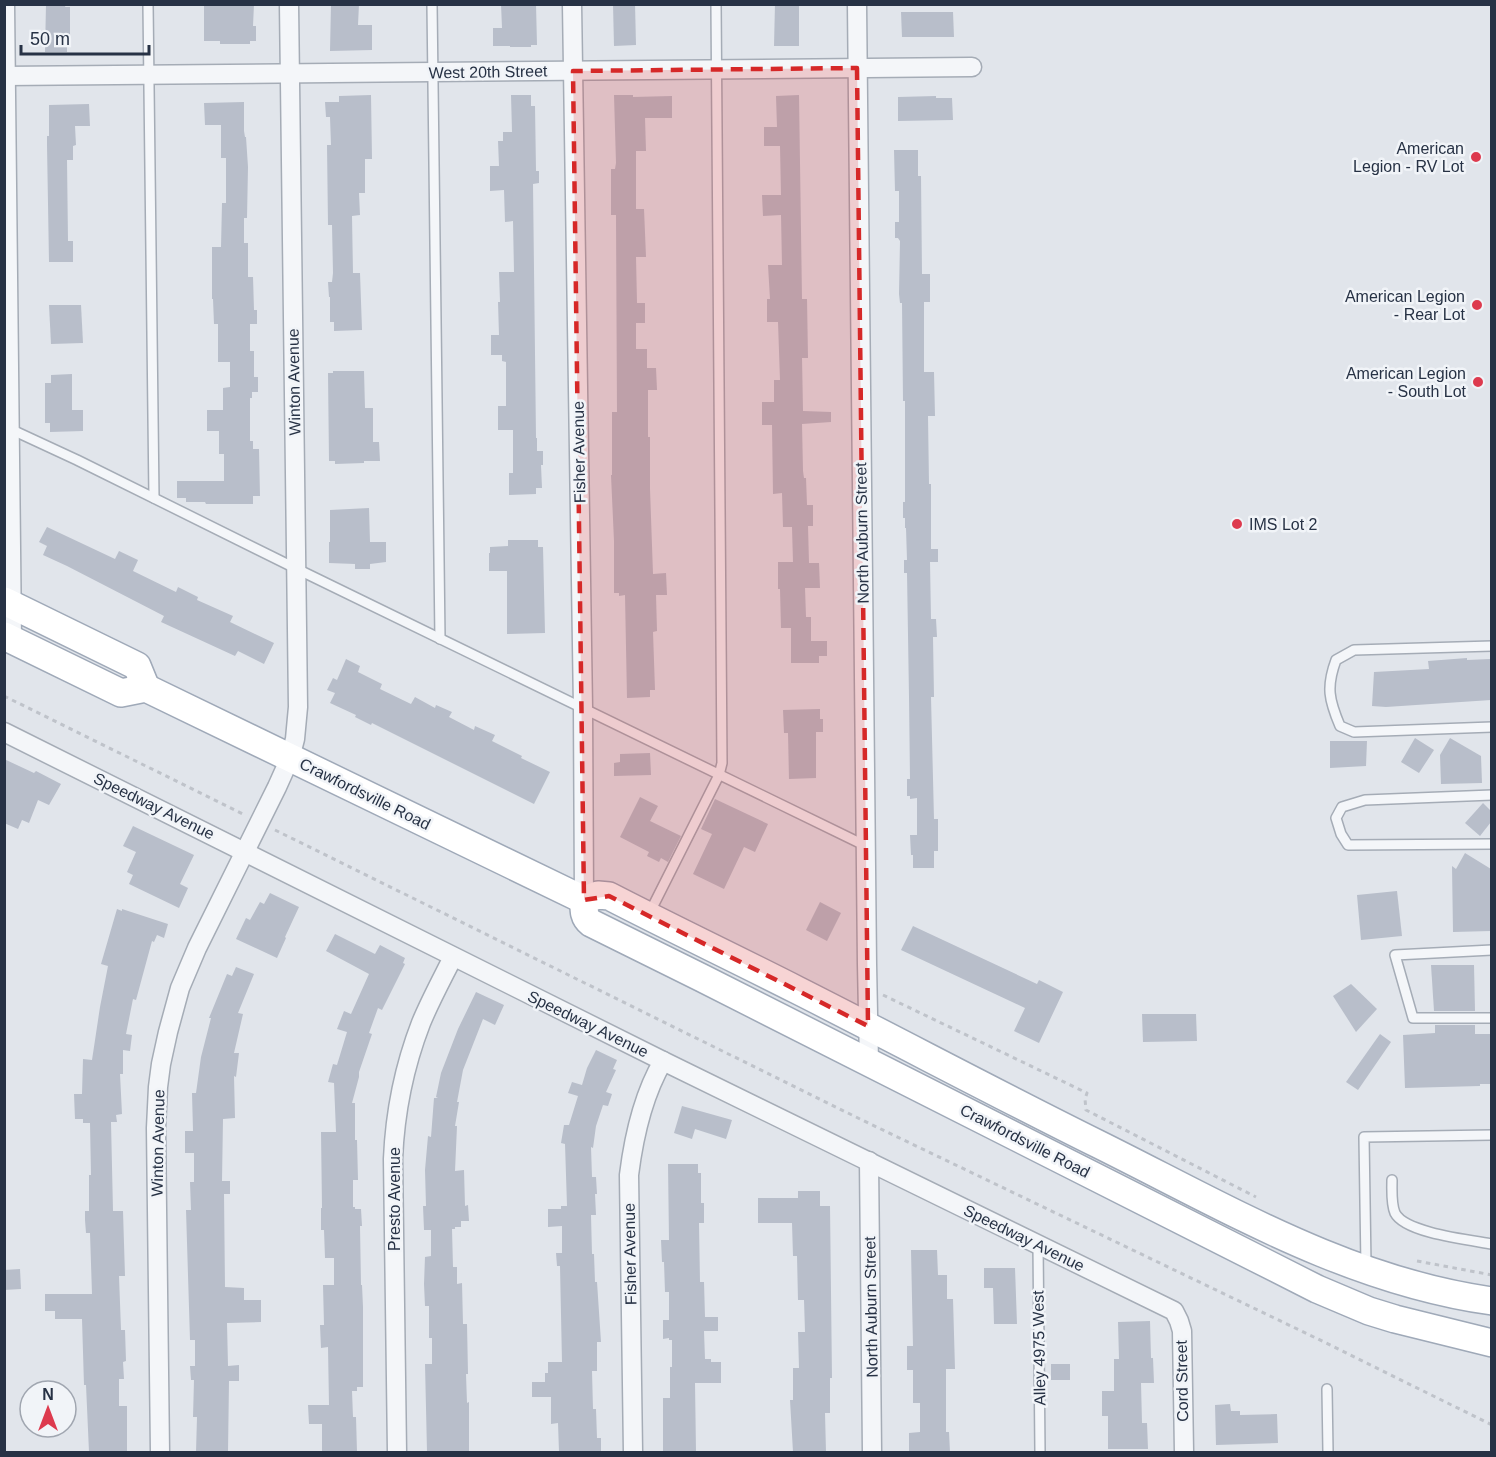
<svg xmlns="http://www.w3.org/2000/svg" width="1496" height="1457" font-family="Arial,sans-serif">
<rect width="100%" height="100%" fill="#e1e5eb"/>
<g fill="#b8beca">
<polygon points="46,4 66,4 65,7 70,7 70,37 67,37 67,52 45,52"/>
<polygon points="204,4 254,4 253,26 256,26 256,41 250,41 250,44 220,44 220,41 204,41"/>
<polygon points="331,4 359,4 358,25 372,25 372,50 330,51"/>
<polygon points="501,4 536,4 537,45 531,45 531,47 510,47 510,46 493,46 493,28 502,28"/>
<polygon points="613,4 635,4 636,45 614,46"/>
<polygon points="775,4 799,4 799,46 774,46"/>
<polygon points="901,12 953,12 954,37 902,37"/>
<polygon points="371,95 372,159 365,159 365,193 359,193 360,215 352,216 353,273 360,273 362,330 334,331 334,322 330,322 330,297 329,297 328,282 332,282 333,273 332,225 328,225 327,145 331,145 330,117 326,117 325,102 339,102 339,96"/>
<polygon points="511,95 531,95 531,106 535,106 536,171 539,171 539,183 533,184 536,438 537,438 537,451 543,451 543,465 541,465 542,488 536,488 536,494 509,495 509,473 513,473 513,430 498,430 498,406 506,406 506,362 502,361 502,355 491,355 491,335 499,335 498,302 500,302 499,272 514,272 513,221 505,222 504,190 490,191 490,166 499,166 498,141 503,141 503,132 512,132"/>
<polygon points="614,95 633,95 633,97 672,96 672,118 645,118 646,151 636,151 636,209 644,209 646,257 636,257 637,303 645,303 645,323 636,323 636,349 647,349 647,368 656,368 657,390 648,390 648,437 650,437 650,489 653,574 666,573 667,595 656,595 657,631 653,632 655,690 650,690 650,697 627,698 625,595 619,596 619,593 614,593 614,541 611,475 612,475 612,412 617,412 616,215 611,215 611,169 615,169 616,163"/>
<polygon points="799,95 802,299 807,299 808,358 802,358 803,411 831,412 831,422 802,424 803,471 804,478 806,478 807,505 813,505 813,526 808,526 809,563 819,563 820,588 805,588 806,617 811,617 811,641 827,641 827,656 819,656 819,663 791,663 791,628 781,628 780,589 778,589 778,562 793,562 792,527 783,527 782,493 773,494 772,425 762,425 762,402 774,402 774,380 780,380 778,322 767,322 767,299 770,299 768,265 782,265 781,215 763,216 762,195 781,195 780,146 764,146 764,127 777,127 776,96"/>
<polygon points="936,96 936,98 952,98 953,120 898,121 898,97"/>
<polygon points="244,102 244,131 245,137 246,137 248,167 247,218 244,218 244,243 248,243 248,277 253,277 254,310 257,310 257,324 250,324 250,351 254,351 254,377 258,377 258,392 252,392 252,398 250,398 250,441 253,441 253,449 259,449 260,496 253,496 253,504 206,504 205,502 186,502 186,498 177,498 177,481 224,481 224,454 219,454 219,431 207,431 207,410 223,410 223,388 230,387 230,362 218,362 218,324 214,324 213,299 212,299 212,247 221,247 222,203 226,203 226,158 221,158 221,125 205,125 204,103"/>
<polygon points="89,104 90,126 75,126 76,145 73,146 73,160 67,160 68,241 73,241 73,262 49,262 47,145 47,136 49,136 49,105"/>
<polygon points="894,150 918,150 918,176 921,176 922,274 930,274 930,302 924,302 924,372 934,372 935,416 928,416 929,484 931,484 931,549 938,549 938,562 930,562 931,619 936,619 937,637 933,637 934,697 931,697 934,819 938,819 938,851 934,851 934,868 913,868 913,855 911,855 910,835 917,835 917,798 910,799 910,796 907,796 907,779 910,779 909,697 907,573 904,573 904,560 907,560 906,528 905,528 905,518 903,518 903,502 905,502 905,401 903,401 902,303 900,303 899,294 900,241 898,238 895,238 895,222 899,222 899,191 895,191"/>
<polygon points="49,305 81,305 83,343 51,344"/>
<polygon points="333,371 364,371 365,408 373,408 373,442 379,442 380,461 364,461 364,463 335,464 335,461 329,461 328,373 333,373"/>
<polygon points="72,374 72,410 83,410 83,431 50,432 50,423 45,423 45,383 51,383 51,375"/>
<polygon points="369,508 370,542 386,542 386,562 370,564 370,569 355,569 355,564 329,563 329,542 330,542 330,510"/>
<polygon points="47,527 115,559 119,551 138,560 133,571 176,592 178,587 198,597 197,600 233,616 230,622 274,643 264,664 238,651 235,656 161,622 164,616 67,566 43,555 47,546 39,542"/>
<polygon points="508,540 538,540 538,547 543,547 545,633 507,634 507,571 489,571 489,553 490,553 490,547 508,546"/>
<polygon points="1467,658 1467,660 1490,659 1491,700 1386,707 1372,706 1374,672 1429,669 1428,661"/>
<polygon points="346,659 360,666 358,672 382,684 380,689 411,704 415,697 435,708 436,705 452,712 449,717 474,730 475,726 495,735 492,741 522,756 521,758 550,772 534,804 372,723 371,725 355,717 356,715 330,703 335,693 327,690 333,678 337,680"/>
<polygon points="820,709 820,719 823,719 823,732 816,732 816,778 789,779 788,733 784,733 783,710"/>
<polygon points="1415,738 1434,750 1419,773 1401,762"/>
<polygon points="1450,738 1481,756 1482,783 1441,784 1440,755"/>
<polygon points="1330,741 1367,741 1366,766 1330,768"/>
<polygon points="650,753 651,775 614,776 614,763 620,762 620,754"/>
<polygon points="4,759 34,773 36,771 61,784 49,805 38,800 29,823 22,820 18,829 4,823"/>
<polygon points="640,797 658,806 650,821 681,836 668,862 661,858 659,862 647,856 649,852 620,837"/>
<polygon points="715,799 768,824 755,852 744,847 724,889 693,874 712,834 701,829"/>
<polygon points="1483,803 1491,811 1491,822 1480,836 1465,823"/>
<polygon points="133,826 194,855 180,884 188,888 179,908 129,884 133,875 127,872 136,852 123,846"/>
<polygon points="1465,853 1491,869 1491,931 1453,932 1452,866 1456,869"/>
<polygon points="1397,891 1402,936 1361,940 1357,895"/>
<polygon points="270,893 299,907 285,937 286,938 277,958 236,939 246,918 250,920 260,902 264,904"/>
<polygon points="820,902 841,913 827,941 806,930"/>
<polygon points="117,909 122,911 122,909 168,924 164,938 157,935 154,942 152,941 136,1000 133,999 126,1034 132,1035 130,1051 123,1050 123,1074 120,1074 122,1114 116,1115 117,1122 111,1122 113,1211 123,1211 125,1276 119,1276 121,1330 125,1330 126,1361 123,1362 124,1379 119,1379 119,1406 127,1406 127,1452 89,1452 86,1385 84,1385 82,1319 55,1319 55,1311 45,1311 45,1294 92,1294 90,1233 86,1233 85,1220 85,1211 89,1211 89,1175 91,1175 90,1123 83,1123 83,1119 75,1119 74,1094 82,1094 83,1059 92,1060 100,1007 108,966 101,964"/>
<polygon points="913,926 1037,984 1039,980 1063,992 1039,1043 1014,1031 1025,1008 901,950"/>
<polygon points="335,934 375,954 380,945 405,958 403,963 405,964 382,1010 378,1008 369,1033 372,1034 359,1072 359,1077 352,1103 355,1103 355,1140 357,1140 358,1180 353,1180 353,1207 355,1207 355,1209 361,1209 362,1226 360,1226 361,1285 362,1285 363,1307 363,1387 357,1387 357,1391 352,1391 353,1417 356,1417 357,1452 322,1452 322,1424 309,1424 308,1405 329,1405 328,1347 321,1348 320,1325 324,1325 323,1285 334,1285 334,1258 325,1258 324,1230 321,1230 321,1208 322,1208 321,1132 336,1132 334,1083 328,1082 333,1064 337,1065 347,1032 337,1029 344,1011 351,1014 369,974 326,951"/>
<polygon points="1431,965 1474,965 1475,1011 1434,1011"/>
<polygon points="236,967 254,974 238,1013 243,1014 234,1053 239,1053 236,1077 234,1076 235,1118 223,1119 222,1181 230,1181 230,1194 224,1194 225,1287 244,1288 244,1300 261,1300 261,1322 227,1323 228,1366 239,1365 239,1381 229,1381 228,1452 196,1452 197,1417 193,1417 194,1380 191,1380 190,1366 195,1366 195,1340 190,1340 186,1210 191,1210 190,1182 194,1182 194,1153 185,1153 185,1131 193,1131 192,1093 196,1093 201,1057 211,1018 209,1018 227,974 232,976"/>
<polygon points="1351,984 1377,1009 1356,1032 1333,996"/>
<polygon points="476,992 504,1005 495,1025 483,1019 463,1070 457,1102 459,1102 455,1126 457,1126 455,1171 464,1170 465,1206 468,1205 469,1221 461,1221 461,1227 455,1227 455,1229 452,1229 453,1267 457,1267 457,1284 462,1283 463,1324 467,1324 468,1374 466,1374 467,1403 469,1402 469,1452 427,1452 425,1364 432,1364 432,1338 429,1338 429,1306 425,1306 424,1284 425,1257 431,1256 431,1230 424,1230 423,1206 426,1206 425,1170 428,1136 431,1137 434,1098 438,1098 436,1097 441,1073 458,1029"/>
<polygon points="1142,1014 1196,1014 1197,1041 1143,1042"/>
<polygon points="1435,1025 1475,1025 1475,1034 1491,1034 1491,1084 1480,1084 1480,1086 1405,1088 1403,1035 1435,1033"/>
<polygon points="1380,1034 1391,1042 1358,1090 1346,1082"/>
<polygon points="596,1050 617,1060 613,1069 616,1070 606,1092 612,1094 608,1106 603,1105 596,1126 593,1148 591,1147 592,1177 596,1177 597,1194 595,1194 596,1215 591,1215 592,1254 594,1254 595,1282 597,1282 601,1342 597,1342 597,1371 592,1371 593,1409 596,1409 597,1438 601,1438 601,1452 559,1452 558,1423 551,1424 551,1397 532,1397 532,1382 545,1382 545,1373 548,1373 548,1362 562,1362 560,1266 557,1266 556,1253 562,1253 562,1226 548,1227 548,1209 561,1209 561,1206 567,1206 565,1144 561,1143 564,1125 569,1125 578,1096 568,1093 572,1082 582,1085 587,1068"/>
<polygon points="682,1106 732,1120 726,1139 695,1129 692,1139 674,1133"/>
<polygon points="668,1164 698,1164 698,1173 701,1173 701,1203 704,1203 704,1223 699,1223 700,1282 704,1282 705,1317 718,1317 718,1331 704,1331 705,1359 711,1359 711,1362 721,1362 721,1383 695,1383 696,1452 663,1452 663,1398 670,1398 670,1367 672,1367 672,1340 669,1340 669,1338 663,1339 663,1320 669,1320 669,1292 665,1292 664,1262 662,1262 661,1240 669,1240"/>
<polygon points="798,1191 820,1191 820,1206 830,1206 832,1378 830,1378 830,1413 825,1413 826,1452 793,1452 790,1400 793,1400 793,1368 799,1368 798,1332 805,1332 804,1300 798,1300 797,1256 793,1256 792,1223 758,1223 758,1198 798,1198"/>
<polygon points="911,1250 937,1250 938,1275 947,1275 947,1299 953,1299 955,1369 946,1369 946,1432 949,1432 950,1452 909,1452 909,1433 920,1432 920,1403 913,1403 913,1370 907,1370 907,1346 913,1346"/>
<polygon points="984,1268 1015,1268 1017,1324 994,1324 993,1288 984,1288"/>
<polygon points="20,1269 21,1289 4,1290 4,1270"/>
<polygon points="1150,1321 1151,1358 1153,1358 1154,1383 1141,1383 1142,1423 1147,1423 1148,1449 1108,1449 1108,1416 1102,1416 1102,1391 1114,1391 1114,1359 1119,1359 1118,1322"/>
<rect x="1051" y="1364" width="19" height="16"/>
<polygon points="1230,1404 1231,1411 1240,1411 1240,1415 1277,1414 1278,1443 1216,1445 1215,1405"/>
</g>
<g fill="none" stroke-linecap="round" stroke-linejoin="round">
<defs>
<g id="lane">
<polyline points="148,4 154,498"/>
<polyline points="432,4 440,639"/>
<polyline points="8,428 77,460 297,569 866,846"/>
<path d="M1492 646 1354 650 1336 660C1326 687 1329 700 1340 726L1354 732 1492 727"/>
<polyline points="1492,795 1365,800 1342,807 1336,818 1341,834 1348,845 1492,844"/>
<polyline points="649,914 719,775 722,763 716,4"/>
<polyline points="1492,950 1395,955 1413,1018 1492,1018"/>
<path d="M1392 1180C1392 1190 1391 1204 1395 1213 1405 1233 1470 1240 1492 1244"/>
<polyline points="1038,1244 1040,1452"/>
<polyline points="1366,1266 1364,1137 1492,1135"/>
<polyline points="1327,1389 1328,1452"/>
</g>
<g id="street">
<polyline points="5,4 12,639"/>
<polyline points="572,4 583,708 584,900"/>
<polyline points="857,4 867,964 869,1062"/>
<polyline points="4,76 972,67"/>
<polyline points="4,732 663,1061 1174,1311 1179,1321 1182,1331 1184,1452"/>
<polyline points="869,1161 872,1452"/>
<polyline points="160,1452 156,1128 158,1087 161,1064 168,1032 180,988 197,948 277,787 290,758 295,739 298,707 289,4"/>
<path d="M397 1452 393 1159C395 1112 404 1067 421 1023 430 1001 442 979 453 957"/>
<path d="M633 1452 629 1175C634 1135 643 1095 663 1061"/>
</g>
<g id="primary">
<polyline points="4,601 137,666 146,688"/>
<path d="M4 636 121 693 146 688 584 900 598 895 609 896C671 928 734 958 797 990 898 1041 997 1094 1098 1144 1225 1207 1348 1281 1492 1301"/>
<path d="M584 900C584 909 583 917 591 923L702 978 1317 1289 1369 1311 1395 1319 1492 1343"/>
</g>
</defs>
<use href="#lane" stroke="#a5acb6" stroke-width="12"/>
<use href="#street" stroke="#a5acb6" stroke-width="21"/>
<use href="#primary" stroke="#9fa9b8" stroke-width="30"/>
<g stroke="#bfc3ca" stroke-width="3" stroke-dasharray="4.5 4.5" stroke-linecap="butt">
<polyline points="4,696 245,815"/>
<polyline points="275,830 860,1119 1318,1339 1492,1425"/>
<polyline points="883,995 1087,1093 1085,1099 1086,1110 1256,1197"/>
<polyline points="1417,1261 1492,1275"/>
</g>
<use href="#lane" stroke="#f4f6f9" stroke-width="9"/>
<use href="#street" stroke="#f4f6f9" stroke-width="18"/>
<use href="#primary" stroke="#fff" stroke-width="27"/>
</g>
<path fill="#d62828" fill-opacity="0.2" stroke="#d62828" stroke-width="4.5" stroke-dasharray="12 8" stroke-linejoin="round" d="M857 68 868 1026 609 896 584 900 573 71Z"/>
<g fill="#dd3a4e" stroke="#f1f4f8" stroke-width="2">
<circle cx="1476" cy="157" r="6"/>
<circle cx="1477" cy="305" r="6"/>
<circle cx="1478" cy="382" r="6"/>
<circle cx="1237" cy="524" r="6"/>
</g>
<g text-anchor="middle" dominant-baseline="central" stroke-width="5" stroke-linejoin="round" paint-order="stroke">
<g font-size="16" fill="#273245" stroke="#f1f4f8">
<text transform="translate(488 72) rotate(-1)">West 20th Street</text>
<text transform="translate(294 382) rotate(-91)">Winton Avenue</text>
<text transform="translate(579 452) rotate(-91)">Fisher Avenue</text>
<text transform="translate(862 533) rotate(-91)">North Auburn Street</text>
<text transform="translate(365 794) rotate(26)">Crawfordsville Road</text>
<text transform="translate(154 806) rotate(26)">Speedway Avenue</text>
<text transform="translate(588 1024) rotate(26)">Speedway Avenue</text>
<text transform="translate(1025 1141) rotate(27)">Crawfordsville Road</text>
<text transform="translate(158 1143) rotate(-89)">Winton Avenue</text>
<text transform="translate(394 1199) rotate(-90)">Presto Avenue</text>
<text transform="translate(1024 1238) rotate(26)">Speedway Avenue</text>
<text transform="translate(630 1254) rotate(-91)">Fisher Avenue</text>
<text transform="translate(871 1307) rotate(-91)">North Auburn Street</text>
<text transform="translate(1039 1348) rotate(-91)">Alley 4975 West</text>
<text transform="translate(1182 1381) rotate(-91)">Cord Street</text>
</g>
<g font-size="16" fill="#273245" stroke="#f1f4f8" text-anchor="end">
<text x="1464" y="148">American<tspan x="1464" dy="18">Legion - RV Lot</tspan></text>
<text x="1465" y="296">American Legion<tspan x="1465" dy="18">- Rear Lot</tspan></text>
<text x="1466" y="373">American Legion<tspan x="1466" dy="18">- South Lot</tspan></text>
<text x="1249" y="524" text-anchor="start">IMS Lot 2</text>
</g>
</g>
<rect width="1496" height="1457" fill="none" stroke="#273245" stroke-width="12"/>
<g transform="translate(48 1409)"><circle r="28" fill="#f1f4f8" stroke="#a0a6b0" stroke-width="1.5"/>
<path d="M0-4.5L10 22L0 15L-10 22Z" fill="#dd3a4e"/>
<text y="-9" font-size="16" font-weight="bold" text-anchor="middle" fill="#273245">N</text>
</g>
<path d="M21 45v9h128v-9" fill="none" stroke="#273245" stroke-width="3"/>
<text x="30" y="45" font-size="18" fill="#273245" stroke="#f1f4f8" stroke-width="4.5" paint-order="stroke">50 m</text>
</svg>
